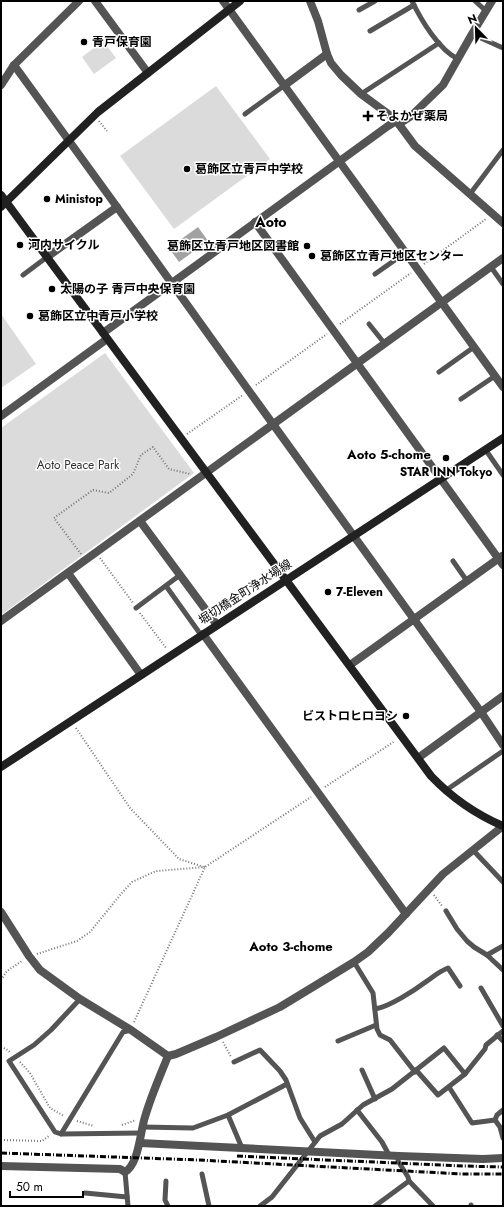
<svg xmlns="http://www.w3.org/2000/svg" width="504" height="1207" font-family="Jost,'Noto Sans JP',sans-serif">
<rect width="100%" height="100%" fill="#fff"/>
<g fill="#dbdbdb">
<polygon points="103,41 116,58 94,74 82,57"/>
<polygon points="216,86 270,159 174,229 120,156"/>
<polygon points="1,314 36,364 1,388"/>
<polygon points="105,353 194,473 1,615 1,428"/>
</g>
<polygon fill="#a2a2a2" points="198,227 208,241 179,262 169,248"/>
<g fill="none" stroke-linecap="round" stroke-linejoin="round">
<g stroke="#767676" stroke-width="2" stroke-dasharray="1 2" stroke-linecap="butt">
<polyline points="99,121 107,131"/>
<polyline points="424,264 486,219"/>
<polyline points="340,324 411,273"/>
<polyline points="256,385 327,334"/>
<polyline points="187,434 243,395"/>
<polyline points="81,554 54,518 93,490 109,493 133,474 141,455 153,447 169,469 190,474"/>
<polyline points="100,558 133,603"/>
<polyline points="140,613 166,648"/>
<polyline points="76,728 130,808 179,859 204,867"/>
<polyline points="325,787 395,741"/>
<polyline points="434,895 442,906"/>
<polyline points="37,954 77,941 90,932 121,894 132,882 156,871 205,867"/>
<polyline points="1,980 7,971 22,961"/>
<polyline points="134,1022 205,867 311,797"/>
<polyline points="223,1042 231,1057"/>
<polyline points="1,1047 6,1049 11,1053"/>
<polyline points="20,1062 30,1073 50,1108 64,1116"/>
<polyline points="77,1121 94,1126"/>
<polyline points="122,1125 136,1120"/>
<polyline points="1,1140 42,1141 49,1136"/>
</g>
<g stroke="#545454" stroke-width="5">
<path d="M412 1C421 20 439 50 458 59"/>
<polyline points="475,1 486,11"/>
<polyline points="359,10 375,1"/>
<polyline points="370,31 414,5"/>
<polyline points="472,34 503,48"/>
<polyline points="361,94 439,43"/>
<polyline points="245,114 285,85"/>
<polyline points="470,194 503,150"/>
<polyline points="491,267 503,284"/>
<polyline points="375,274 405,253"/>
<polyline points="23,275 47,257"/>
<polyline points="369,324 385,344"/>
<polyline points="439,372 474,347"/>
<polyline points="461,399 495,376"/>
<polyline points="485,449 503,475"/>
<polyline points="453,561 467,581"/>
<polyline points="166,586 201,635"/>
<polyline points="136,608 180,575"/>
<polyline points="445,791 503,751"/>
<path d="M473 850C483 861 493 871 503 882"/>
<polyline points="446,911 457,929 467,941 474,947 487,955 503,970"/>
<polyline points="487,955 503,946"/>
<polyline points="354,962 373,993 377,1029 380,1035 390,1040 415,1072"/>
<polyline points="481,988 503,1026"/>
<polyline points="80,999 51,1030 34,1045 9,1061 55,1132 61,1134 123,1032 131,1030"/>
<path d="M375 1009C389 1007 415 990 427 981 434 976 440 971 448 968L460 986"/>
<polyline points="497,1035 503,1041"/>
<polyline points="338,1041 376,1025"/>
<polyline points="234,1062 260,1050 280,1071 286,1080 300,1118 315,1142"/>
<polyline points="362,1070 375,1099"/>
<polyline points="416,1070 438,1095 465,1074 485,1049 486,1045 503,1031"/>
<polyline points="449,1087 472,1123 495,1120 497,1115 503,1110"/>
<polyline points="357,1110 382,1142 389,1155"/>
<polyline points="228,1115 242,1148"/>
<polyline points="495,1120 500,1127 503,1138"/>
<polyline points="142,1127 193,1128 228,1115 287,1084"/>
<polyline points="61,1134 141,1133"/>
<polyline points="125,1172 128,1206"/>
<polyline points="202,1174 209,1206"/>
<polyline points="166,1181 165,1200 168,1206"/>
<polyline points="409,1181 433,1206"/>
<polyline points="85,1193 127,1197"/>
<polyline points="260,1206 272,1197 320,1136 342,1124 363,1105 392,1089 444,1048 465,1074"/>
<polyline points="375,1206 409,1181 408,1177 398,1161 399,1156"/>
<polyline points="471,1206 471,1205"/>
</g>
<g stroke="#545454" stroke-width="8">
<polyline points="95,1 148,73"/>
<polyline points="223,1 503,387"/>
<polyline points="310,1 318,21 327,54 331,63 341,75 361,94 395,119 415,146 503,223"/>
<polyline points="14,65 117,207 249,391 481,712 503,745"/>
<polyline points="1,85 14,65 79,1"/>
<polyline points="285,85 327,54"/>
<polyline points="399,124 410,117 443,85 472,34 492,1"/>
<polyline points="255,222 503,565"/>
<polyline points="47,257 117,207"/>
<polyline points="103,333 388,126 396,121"/>
<polyline points="1,416 107,339"/>
<polyline points="140,521 217,625"/>
<polyline points="68,573 141,675"/>
<polyline points="1,621 503,258"/>
<polyline points="203,634 406,914"/>
<polyline points="350,665 502,556"/>
<polyline points="418,758 503,696"/>
<polyline points="1,912 29,956 40,970 80,999 131,1030 168,1056 176,1054 216,1037 280,1007 354,962 368,952 388,933 443,874 503,826"/>
<polyline points="140,1143 399,1156 483,1159 503,1158"/>
<path d="M1 1166 120 1169 125 1172C139 1164 140 1132 145 1117 151 1096 160 1076 168 1056"/>
</g>
<g stroke="#212121" stroke-width="8">
<path d="M1 195 431 776C452 798 475 814 503 826"/>
<polyline points="1,207 98,112 240,1"/>
<polyline points="1,767 503,438"/>
</g>
<g stroke="#000" stroke-width="3" stroke-dasharray="6 2 1 2" stroke-linecap="butt">
<polyline points="1,1153 199,1160 462,1174 503,1174"/>
<polyline points="237,1156 463,1166 503,1167"/>
</g>
</g>
<g fill="#000" stroke="#fff" stroke-width="1.5">
<circle cx="84" cy="42" r="4"/>
<path d="M366 110h4v4h4v4h-4v4h-4v-4h-4v-4h4z"/>
<circle cx="187" cy="169" r="4"/>
<circle cx="47" cy="199" r="4"/>
<circle cx="20" cy="245" r="4"/>
<circle cx="307" cy="246" r="4"/>
<circle cx="312" cy="256" r="4"/>
<circle cx="52" cy="289" r="4"/>
<circle cx="30" cy="316" r="4"/>
<circle cx="446" cy="458" r="4"/>
<circle cx="328" cy="592" r="4"/>
<circle cx="406" cy="716" r="4"/>
</g>
<g text-anchor="middle" dominant-baseline="central" stroke-width="3" stroke-linejoin="round" paint-order="stroke">
<g font-size="12" font-weight="bold" fill="#000" stroke="#fff" text-anchor="start">
<text x="92" y="42">青戸保育園</text>
<text x="376" y="116">そよかぜ薬局</text>
<text x="195" y="169">葛飾区立青戸中学校</text>
<text x="55" y="199">Ministop</text>
<text x="28" y="245">河内サイクル</text>
<text x="299" y="246" text-anchor="end">葛飾区立青戸地区図書館</text>
<text x="320" y="256">葛飾区立青戸地区センター</text>
<text x="60" y="289">太陽の子 青戸中央保育園</text>
<text x="38" y="316">葛飾区立中青戸小学校</text>
<text x="446" y="472" text-anchor="middle">STAR INN Tokyo</text>
<text x="336" y="592">7-Eleven</text>
<text x="398" y="716" text-anchor="end">ビストロヒロヨシ</text>
</g>
<g font-size="12" fill="#323232" stroke="#fff">
<text x="78" y="465">Aoto Peace Park</text>
</g>
<g font-size="12" fill="#000" stroke="#fff">
<text transform="translate(245 592) rotate(-33)">堀切橋金町浄水場線</text>
</g>
<g font-size="13" font-weight="bold" fill="#000" stroke="#fff">
<text x="389" y="454">Aoto 5-chome</text>
<text x="291" y="946">Aoto 3-chome</text>
</g>
<g font-size="14" font-weight="bold" fill="#000" stroke="#fff">
<text x="271" y="222">Aoto</text>
</g>
</g>
<rect width="504" height="1207" fill="none" stroke="#000000" stroke-width="4"/>
<g transform="translate(476 28) rotate(337)" stroke="#ffffff" stroke-width="3" paint-order="stroke">
<path d="M0-3L7 15L0 10L-7 15Z" fill="#000000"/>
<text y="-6" font-size="11" font-weight="bold" text-anchor="middle" fill="#000000">N</text>
</g>
<path d="M10 1191v6h73v-6" fill="none" stroke="#000000" stroke-width="2"/>
<text x="16" y="1191" font-size="12" fill="#000000" stroke="#ffffff" stroke-width="3" paint-order="stroke">50 m</text>
</svg>
